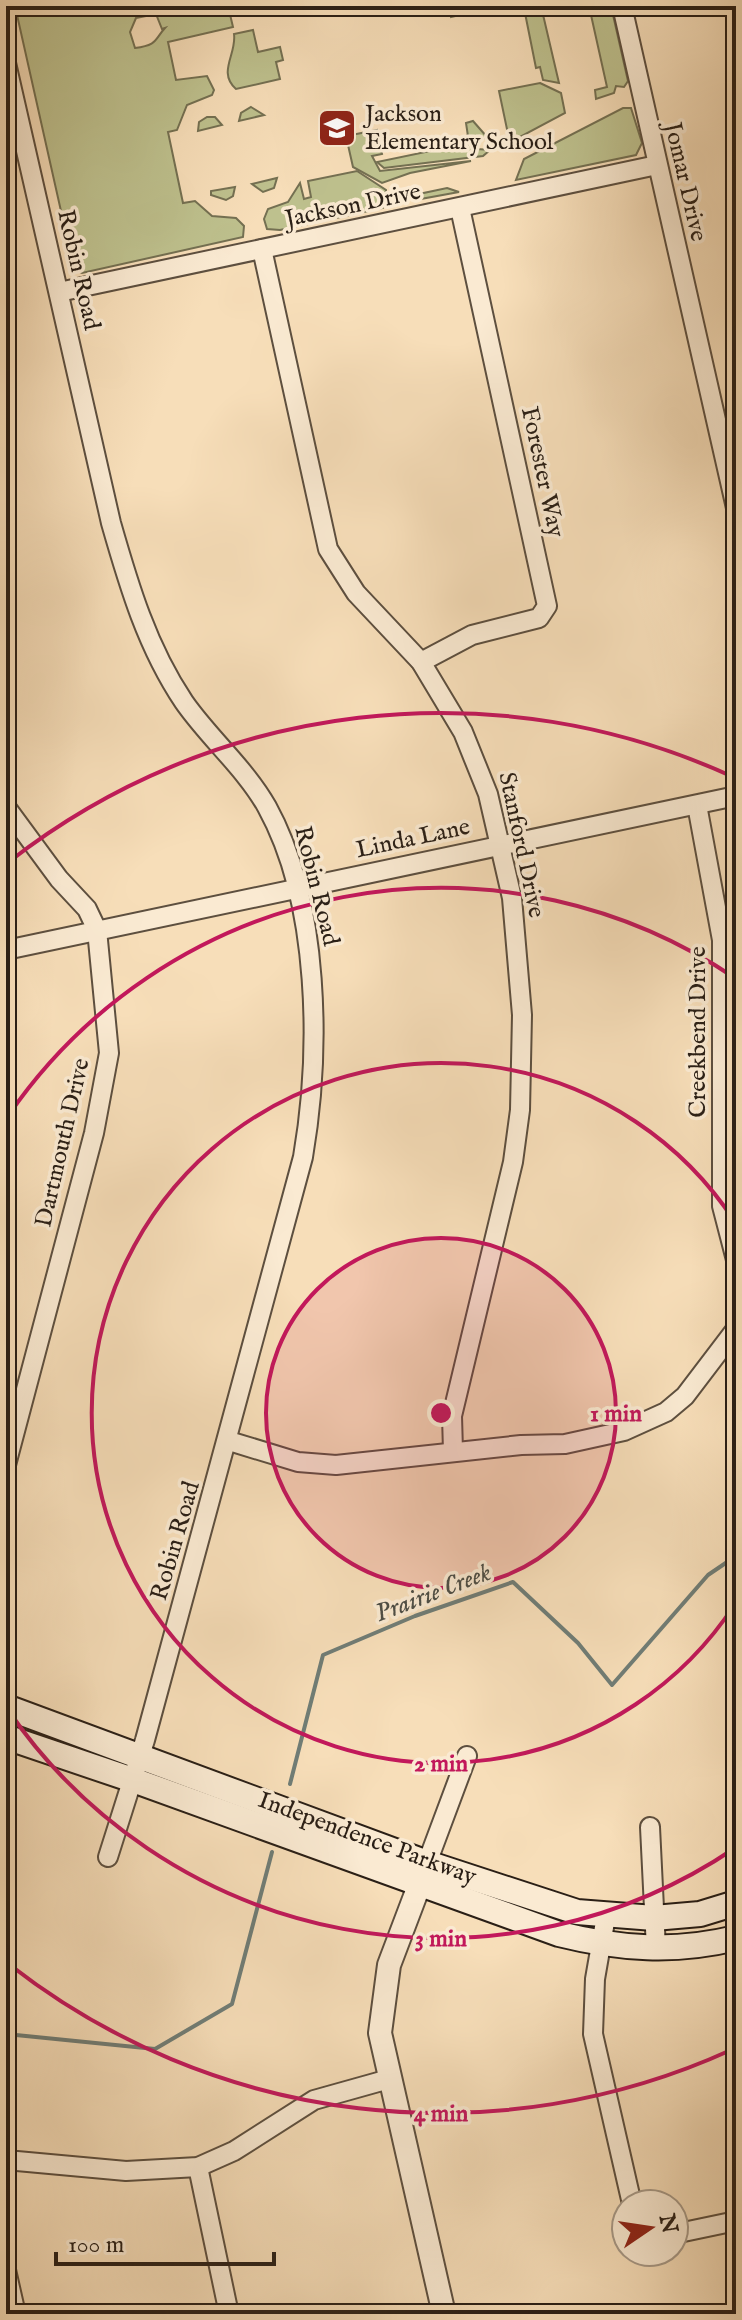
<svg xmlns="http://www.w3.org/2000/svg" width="742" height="2320" font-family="'IM FELL English',serif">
<rect width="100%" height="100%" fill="#f7deb9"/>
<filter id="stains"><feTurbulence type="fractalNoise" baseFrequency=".0025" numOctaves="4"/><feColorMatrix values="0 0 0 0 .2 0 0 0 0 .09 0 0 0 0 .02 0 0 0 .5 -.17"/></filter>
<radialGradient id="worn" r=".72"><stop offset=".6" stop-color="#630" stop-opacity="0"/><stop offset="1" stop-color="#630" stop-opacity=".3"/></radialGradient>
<g fill="#bec18e" stroke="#747052" stroke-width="2" fill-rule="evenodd">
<path d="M15 6H228L233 27 168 42 176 80 207 76 214 90 212 95 187 105 177 130 168 132 183 203 195 201 212 216 236 218 244 226 243 237 82 273 74 269ZM156 14 162 29 165 28C154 40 158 45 135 48L130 32 136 18Z"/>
<polygon points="448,6 480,6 481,10 451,17"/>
<polygon points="541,6 559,83 543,80 540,67 536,68 524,8"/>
<polygon points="589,6 611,6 628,81 624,87 616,86 614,93 596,99 595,90 607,87"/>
<path d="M253 30 258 52 280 47 283 60 276 62 280 79 236 89C217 72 237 54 234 34Z"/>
<polygon points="540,83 561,93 565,113 520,137 508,134 499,91"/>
<polygon points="251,107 264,115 239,121 241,113"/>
<polygon points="623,108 631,108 642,143 636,155 516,180 524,159"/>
<polygon points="207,117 215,117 222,125 198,131 199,122"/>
<polygon points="473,121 487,137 476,142 478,149 490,150 483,156 384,168 377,162 469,143 466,123"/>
<polygon points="377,130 382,154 372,156 380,171 471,161 410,173 382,183 353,167 346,136"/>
<polygon points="357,171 386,190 383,208 280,230 267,229 264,219 268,209 288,202 300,183 304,199 311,197 308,181"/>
<polygon points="277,178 274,188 263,192 252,184"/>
<polygon points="235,187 233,196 226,200 211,195 211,191"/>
<polygon points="447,188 459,192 415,200 419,194"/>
</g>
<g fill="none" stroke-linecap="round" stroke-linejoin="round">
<g stroke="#707d76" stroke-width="4">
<polyline points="290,1784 323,1655 415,1616 513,1582 578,1643 612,1685 708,1575 736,1556"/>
<polyline points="6,2034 155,2049 232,2004 272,1852"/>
</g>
<defs>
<g id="minor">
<polyline points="622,6 736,508"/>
<path d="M6 63 111 523C129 586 147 647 184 702 209 738 245 768 267 807 320 903 321 1052 303 1157L145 1740 108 1857"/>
<polyline points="262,249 328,549 356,593 421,662 463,732 488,794 512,898 522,1015 520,1110 513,1162 452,1416 453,1451"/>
<polyline points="59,292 657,165"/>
<polyline points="421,662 472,635 539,618 547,606 460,208"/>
<polyline points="697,805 722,940 722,1206 736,1260"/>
<polyline points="6,807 59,879 87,909 97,930 109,1053 94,1133 6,1465"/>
<polyline points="6,950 736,796"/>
<polyline points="229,1441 298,1462 336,1465 521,1445 565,1444 624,1431 666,1412 685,1396 736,1329"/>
<polyline points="650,1827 656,1949"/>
<polyline points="427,1863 467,1756"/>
<polyline points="606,1916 595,1979 593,2034 632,2204"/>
<polyline points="6,2160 126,2171 198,2167 234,2151 314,2100 389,2079"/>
<polyline points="198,2167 229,2314"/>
<polyline points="674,2234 736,2221"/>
<polyline points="6,2270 16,2314"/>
</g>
<polyline id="tertiary" points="425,1870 389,1965 380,2033 444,2314"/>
<g id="secondary">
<polyline points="6,1707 427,1863 577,1912 654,1918 700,1914 736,1903"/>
<path d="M6 1737 133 1780 559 1934C619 1949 675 1953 736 1938"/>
</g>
</defs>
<use href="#minor" stroke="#5d4f3f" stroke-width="22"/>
<use href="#tertiary" stroke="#5d4f3f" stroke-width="26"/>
<use href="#secondary" stroke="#2a1f16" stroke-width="28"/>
<use href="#minor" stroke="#faead2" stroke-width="18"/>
<use href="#tertiary" stroke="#faead2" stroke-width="22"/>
<use href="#secondary" stroke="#faead2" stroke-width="24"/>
</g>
<circle cx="441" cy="1413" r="175" fill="#c2185b" fill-opacity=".12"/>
<g fill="none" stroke="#c2185b" stroke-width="4">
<circle cx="441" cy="1413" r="175"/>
<path d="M735 1604A350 350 0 1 1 735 1222"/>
<path d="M735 1848A525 525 0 0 1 8 1710M8 1116A525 525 0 0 1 735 978"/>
<path d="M731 2050A700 700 0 0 1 10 1965M10 861A700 700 0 0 1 731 776"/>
</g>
<defs>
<symbol id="school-square" viewBox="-11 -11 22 22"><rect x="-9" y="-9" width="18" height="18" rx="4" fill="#8f2418" stroke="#faead2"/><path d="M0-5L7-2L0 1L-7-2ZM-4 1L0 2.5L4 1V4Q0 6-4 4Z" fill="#fff"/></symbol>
</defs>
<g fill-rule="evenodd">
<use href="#school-square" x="315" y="106" width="44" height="44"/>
</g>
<g text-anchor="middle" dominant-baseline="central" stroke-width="7" stroke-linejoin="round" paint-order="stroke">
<g font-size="24" fill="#2a1f16" stroke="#faead2" text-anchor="start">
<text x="365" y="114">Jackson<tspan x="365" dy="28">Elementary School</tspan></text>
</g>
<g font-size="24" fill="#2a1f16" stroke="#faead2">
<text transform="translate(685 182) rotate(77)">Jomar Drive</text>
<text transform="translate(353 206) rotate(-12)">Jackson Drive</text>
<text transform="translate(78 270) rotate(77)">Robin Road</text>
<text transform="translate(542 472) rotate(78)">Forester Way</text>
<text transform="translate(413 839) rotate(-12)">Linda Lane</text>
<text transform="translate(521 845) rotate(78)">Stanford Drive</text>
<text transform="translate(316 886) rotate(76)">Robin Road</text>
<text transform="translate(698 1032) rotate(-90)">Creekbend Drive</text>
<text transform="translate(63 1143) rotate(-77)">Dartmouth Drive</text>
<text transform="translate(176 1541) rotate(-74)">Robin Road</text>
<text transform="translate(367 1839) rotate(20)">Independence Parkway</text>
</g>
<g font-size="26" font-style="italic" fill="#4d4e46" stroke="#faead2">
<text transform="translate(433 1593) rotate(-21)">Prairie Creek</text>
</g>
</g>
<circle cx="441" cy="1413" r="12" fill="#c2185b" stroke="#faead2" stroke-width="4"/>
<g font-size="24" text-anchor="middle" font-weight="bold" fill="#c2185b" stroke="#faead2" stroke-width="7" stroke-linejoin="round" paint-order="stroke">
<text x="616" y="1421">1 min</text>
<text x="441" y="1771">2 min</text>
<text x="441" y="1946">3 min</text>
<text x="441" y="2121">4 min</text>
</g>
<rect width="742" height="2320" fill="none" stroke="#f7deb9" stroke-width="32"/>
<rect x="8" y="8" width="726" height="2304" fill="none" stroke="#2a1f16" stroke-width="4"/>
<rect x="16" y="16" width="710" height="2288" fill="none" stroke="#2a1f16" stroke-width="2"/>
<g transform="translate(650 2228) rotate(77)"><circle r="38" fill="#faead2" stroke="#a79987" stroke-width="2"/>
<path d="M0-6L14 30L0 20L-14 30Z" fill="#8f2418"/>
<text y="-12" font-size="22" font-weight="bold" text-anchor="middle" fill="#2a1f16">N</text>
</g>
<path d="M56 2252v12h218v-12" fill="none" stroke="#2a1f16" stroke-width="4"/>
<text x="68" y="2252" font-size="24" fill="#2a1f16" stroke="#faead2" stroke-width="6" paint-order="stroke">100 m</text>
<rect width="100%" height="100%" filter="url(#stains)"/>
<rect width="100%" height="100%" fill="url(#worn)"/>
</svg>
